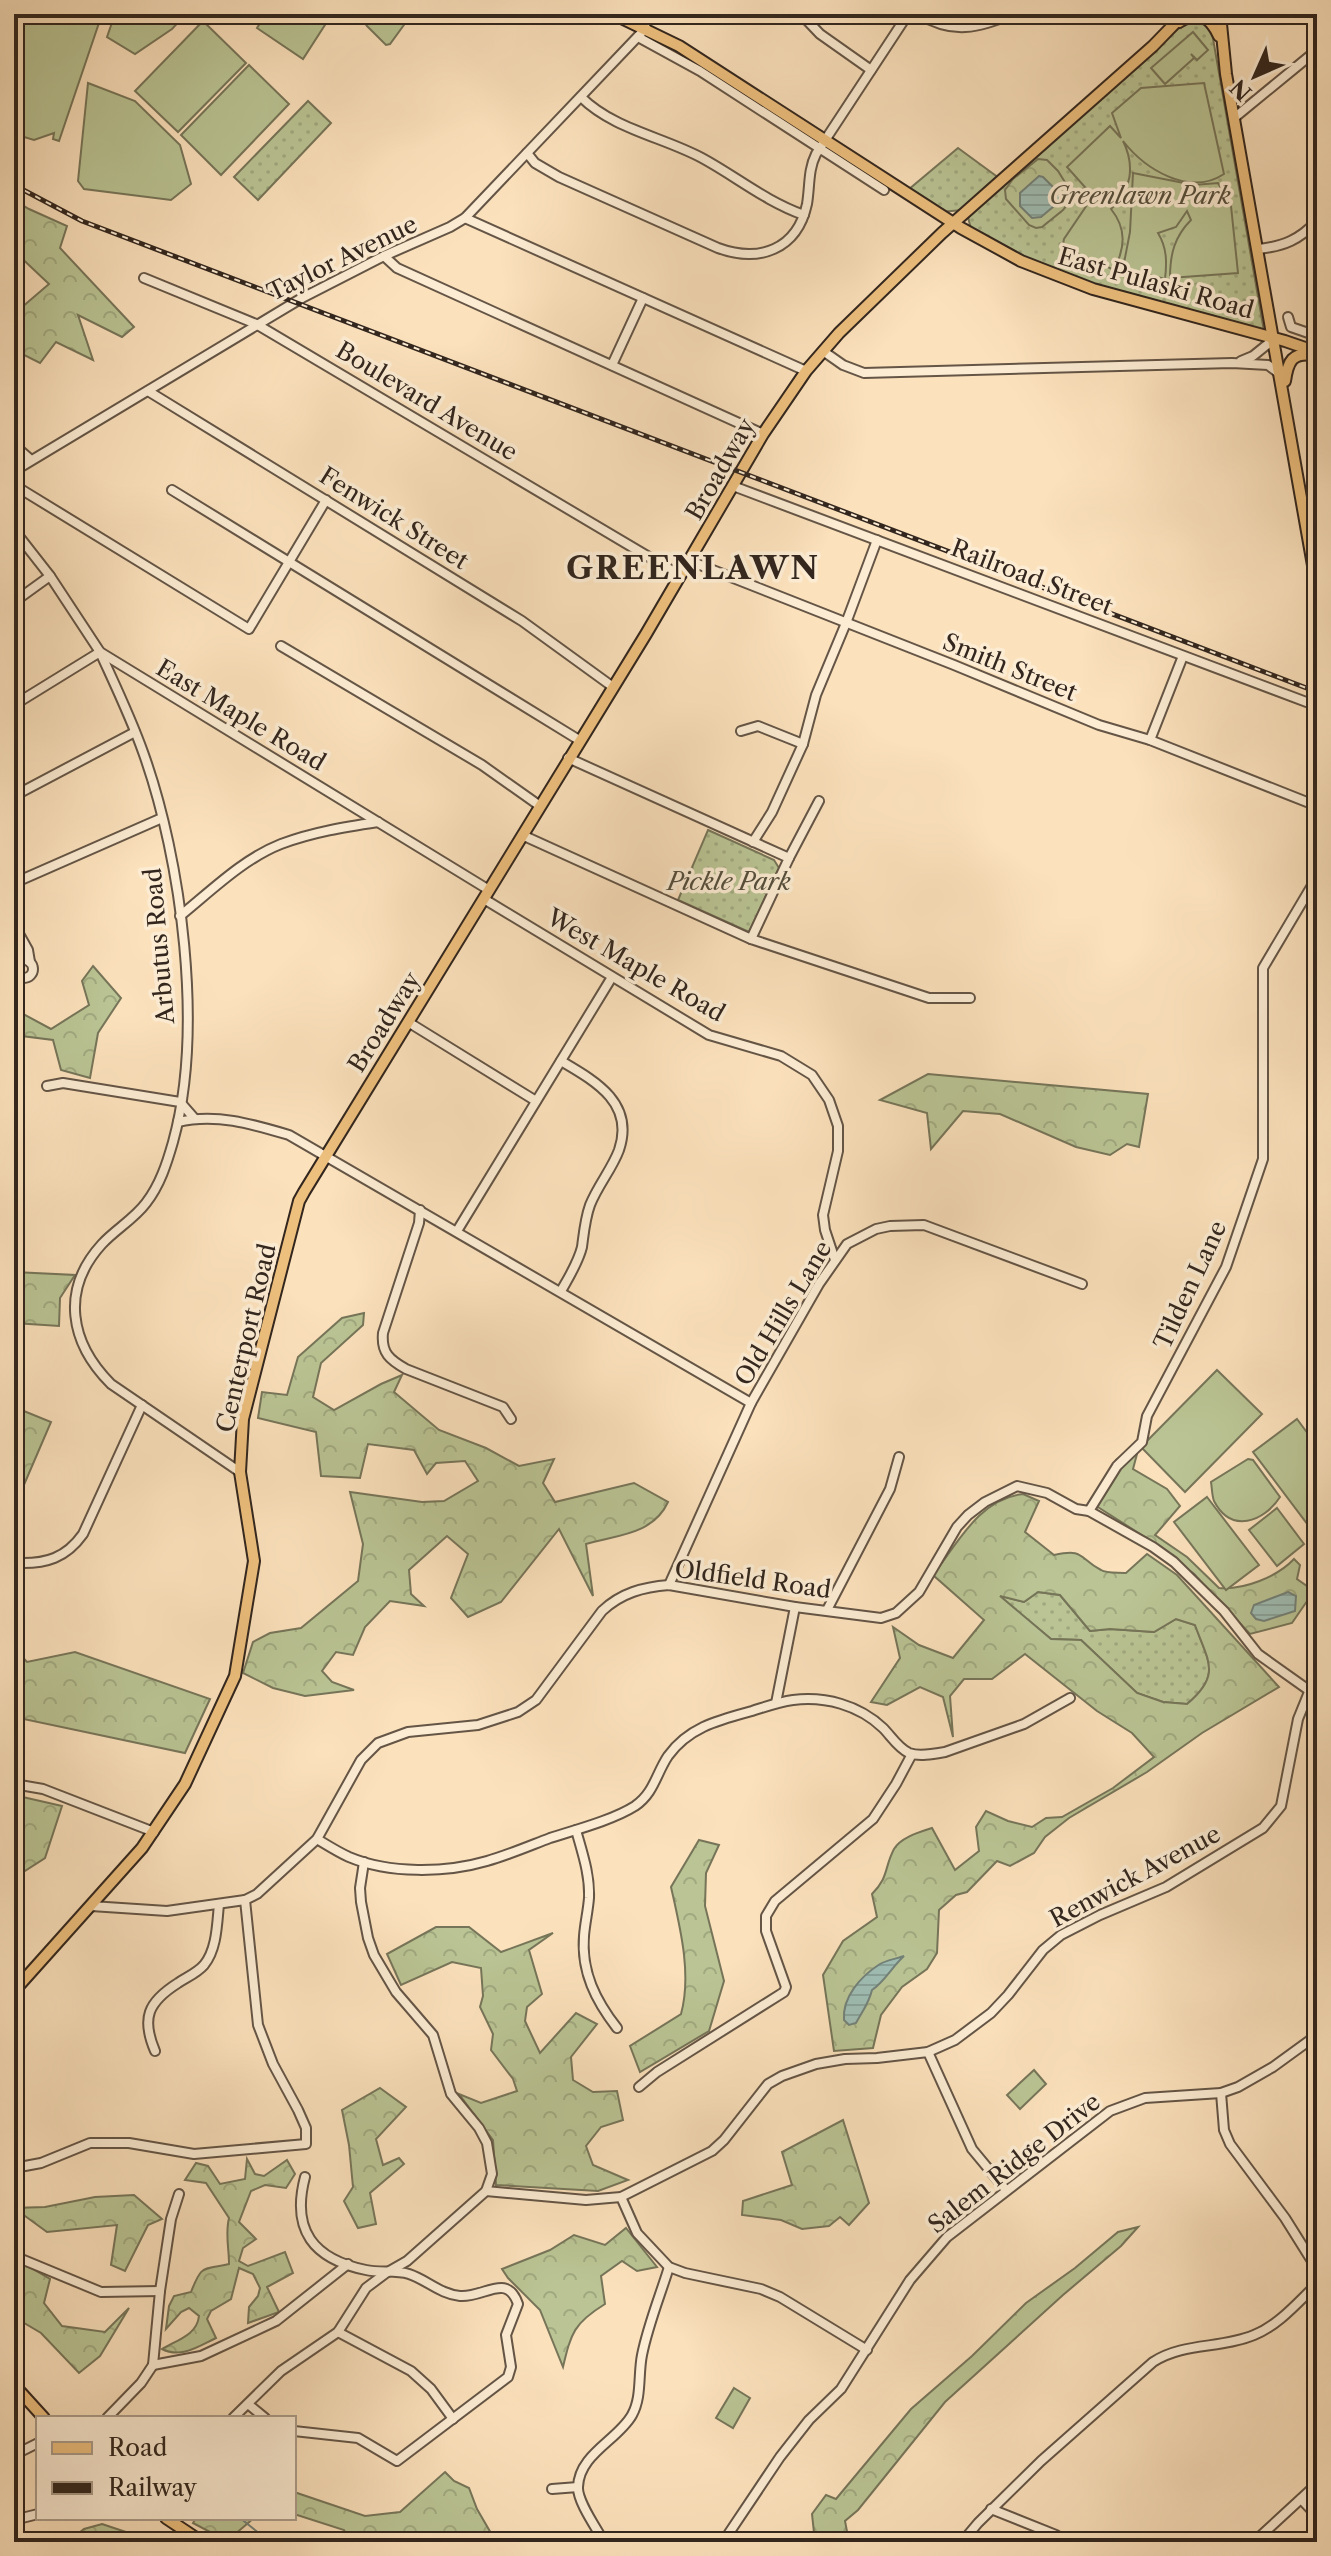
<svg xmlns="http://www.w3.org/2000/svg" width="1331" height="2556" font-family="'Libre Caslon Text',serif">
<defs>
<pattern id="grass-dots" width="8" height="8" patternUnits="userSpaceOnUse" patternTransform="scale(2)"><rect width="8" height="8" fill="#bac494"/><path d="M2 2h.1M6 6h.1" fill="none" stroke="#a0a87f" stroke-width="1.8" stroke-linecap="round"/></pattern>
<pattern id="forest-crowns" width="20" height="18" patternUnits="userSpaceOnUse" patternTransform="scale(2)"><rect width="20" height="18" fill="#bac494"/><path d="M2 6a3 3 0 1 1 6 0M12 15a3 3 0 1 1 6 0" fill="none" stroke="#a0a87f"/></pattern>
<pattern id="water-rules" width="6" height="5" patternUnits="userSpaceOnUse" patternTransform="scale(2)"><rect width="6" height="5" fill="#9fbdb4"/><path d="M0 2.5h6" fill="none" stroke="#89a29a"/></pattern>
</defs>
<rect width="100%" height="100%" fill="#fbe1bc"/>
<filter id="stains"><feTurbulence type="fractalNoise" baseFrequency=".0025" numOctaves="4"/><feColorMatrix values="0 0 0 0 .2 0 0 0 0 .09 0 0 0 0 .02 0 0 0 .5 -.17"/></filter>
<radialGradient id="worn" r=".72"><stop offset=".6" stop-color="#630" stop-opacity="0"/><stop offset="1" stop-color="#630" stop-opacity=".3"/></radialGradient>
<g fill="url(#grass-dots)" stroke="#767559" stroke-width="2">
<polygon points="1195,16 1211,27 1264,331 1098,286 1023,257 971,229 968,217 1189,19"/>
<polygon points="308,101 331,123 258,200 234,177"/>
<polygon points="958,148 999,178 963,210 940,212 908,190"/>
<polygon points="708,830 774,860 779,868 749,932 678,900"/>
<path d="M1038 1592 1060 1595 1090 1631 1110 1629 1154 1632 1176 1619 1195 1625C1208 1661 1222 1675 1187 1704L1163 1702 1137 1693 1081 1640 1051 1639 998 1595 1024 1602Z"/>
</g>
<g fill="url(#forest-crowns)" stroke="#767559" stroke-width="2" fill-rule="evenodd">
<polygon points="1038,159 1047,160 1058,171 1071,192 1071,200 1063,210 1042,227 1036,228 1029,225 1006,199 1005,190 1013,179"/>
<polygon points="14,200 29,209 67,226 60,248 134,327 122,337 78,315 93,360 56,342 40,363 14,350 14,314 49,284 14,251"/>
<polygon points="93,966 121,998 98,1033 90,1078 61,1070 53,1040 14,1035 14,1009 51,1029 89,1005 82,981"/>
<polygon points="928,1074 1148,1094 1139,1147 1127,1144 1110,1155 1076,1147 1000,1114 963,1111 931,1149 927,1113 880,1100"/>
<polygon points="14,1272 75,1275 60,1298 59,1326 14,1323"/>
<path d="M364 1313 363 1325 321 1363 313 1397 334 1410 381 1384 402 1375 394 1392 439 1430 486 1448 519 1466 554 1459 543 1483 555 1502 634 1483 668 1502C653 1535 616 1535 586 1544L593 1596 559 1529 501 1602 468 1617 451 1598 468 1554 447 1536 409 1570 411 1594 424 1606 390 1601 365 1627 353 1655 336 1652 322 1671 332 1682 354 1690 305 1696 273 1688 243 1673 253 1642 270 1633 301 1628 358 1581 363 1544 350 1492 422 1502 444 1501 478 1481 465 1461 436 1463 427 1474 414 1450 368 1444 360 1478 321 1476 316 1432 258 1418 262 1392 287 1395 298 1357 342 1318Z"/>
<polygon points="14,1407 51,1422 14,1508"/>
<path d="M1134 1446 1137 1454 1133 1469 1167 1489 1180 1506 1155 1535 1187 1557 1219 1588C1244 1590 1277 1577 1294 1559L1300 1565 1297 1579 1314 1591 1292 1623 1250 1634 1194 1574 1151 1541 1090 1502 1116 1460Z"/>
<path d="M1023 1494 1039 1501 1025 1532 1054 1555C1085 1548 1078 1558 1101 1570 1107 1574 1119 1572 1126 1573L1147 1554 1177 1575 1279 1687 1202 1733 1147 1772 1069 1818 1045 1837 1034 1853 1010 1866 997 1861 967 1892 956 1895 939 1910 937 1953 927 1969 902 1987 881 2015 873 2048 834 2051 823 1975 843 1941 877 1917 872 1894C889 1877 884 1868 894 1849 901 1837 920 1832 932 1828L955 1870 979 1851 976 1827 986 1811 1008 1821 1032 1827 1046 1818 1062 1817 1113 1788 1154 1757 1132 1733 1097 1711 1025 1654 992 1679H964L950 1696 953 1737 943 1697 920 1687 887 1705 871 1702 900 1658 893 1627 919 1645 953 1658 984 1620 933 1575C957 1544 980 1498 1023 1494ZM1038 1592 1060 1595 1090 1631 1110 1629 1154 1632 1176 1619 1195 1625C1208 1661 1222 1675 1187 1704L1163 1702 1137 1693 1081 1640 1051 1639 1000 1596 1024 1602Z"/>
<polygon points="14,1648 27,1662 75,1652 210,1699 185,1753 14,1717"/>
<polygon points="14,1795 62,1806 45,1858 14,1878"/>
<path d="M699 1840 719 1845 706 1873 705 1906 724 1981 709 2031 640 2072 630 2046 681 2014C692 1974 680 1927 671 1887Z"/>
<polygon points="436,1927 469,1927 501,1952 553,1933 529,1950 542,1994 527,2007 525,2021 540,2053 576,2013 597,2024 571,2057 573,2080 593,2092 617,2091 623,2120 601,2127 586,2146 593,2165 628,2180 598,2191 496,2185 493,2140 459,2094 481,2103 517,2091 513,2079 491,2050 493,2034 480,2007 483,1996 481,1968 452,1962 401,1985 387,1954"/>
<polygon points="380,2088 406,2107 376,2139 383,2165 399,2158 404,2164 370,2193 376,2224 358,2228 344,2201 353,2187 349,2145 342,2110"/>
<polygon points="843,2120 869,2203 849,2225 840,2217 829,2226 802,2229 781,2220 742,2215 743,2201 792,2185 782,2152"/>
<path d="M247 2159 255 2174 264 2176 287 2160 295 2174 286 2188 265 2185 251 2191 239 2222 256 2239 243 2248 239 2261 248 2266 285 2252 293 2273 267 2287 279 2312 248 2323 249 2307 258 2296 260 2288 253 2274 239 2268 231 2299 211 2311 207 2319 216 2338C199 2346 181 2359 162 2349 177 2340 197 2335 199 2316L189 2308 181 2312 166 2329 169 2306 174 2296 191 2292C202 2264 202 2270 229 2264 229 2247 225 2234 229 2218L206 2183 185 2180 196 2163 208 2166 220 2184 245 2179Z"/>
<polygon points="134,2195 162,2219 148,2225 125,2271 111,2265 117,2225 47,2232 14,2208 45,2207 95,2197"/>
<polygon points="1138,2227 1121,2246 1063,2295 945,2402 858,2510 845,2521 849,2542 815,2542 812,2514 826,2495 836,2499 911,2409 972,2356 1026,2303 1075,2268 1118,2232"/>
<path d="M626 2228 657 2267 637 2271 622 2261 601 2276 605 2304C574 2323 571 2333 563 2367L540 2310 508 2278 502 2269 550 2250 574 2235 605 2245Z"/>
<polygon points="14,2258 50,2279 44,2303 62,2326 105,2332 129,2308 100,2356 79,2373 41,2333 14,2317"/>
<polygon points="445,2472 454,2481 469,2488 477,2509 495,2540 505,2542 351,2542 344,2530 294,2514 294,2492 365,2516 400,2512"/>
<polygon points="196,2518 254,2518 227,2541 193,2523"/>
<polygon points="102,2524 144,2538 141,2542 68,2542 84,2529"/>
</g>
<g fill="#bac494" stroke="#767559" stroke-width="2">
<polygon points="25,14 102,14 59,141 53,139 54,133 34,140 14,134 14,46"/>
<polygon points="115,14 186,14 172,29 135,54 107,37"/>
<polygon points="266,14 332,14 303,59 257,28"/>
<polygon points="359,14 409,14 409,18 390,44 386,45 367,26"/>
<polygon points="203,21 246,63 178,132 135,91"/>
<polygon points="1193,32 1208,50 1197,60 1191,54 1194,58 1165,84 1151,68"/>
<polygon points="249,65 289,104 221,175 181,135"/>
<polygon points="88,83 135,101 180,145 191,184 171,200 84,189 78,181"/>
<path d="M1204 83 1224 174C1189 197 1145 169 1123 141 1135 165 1132 191 1111 209 1127 229 1125 248 1114 270L1066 248 1063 244 1064 239 1093 196 1067 167 1110 126 1121 138 1112 113 1141 88Z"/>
<path d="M1133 173 1194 185 1218 183 1231 206 1238 273 1170 278C1170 255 1174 237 1191 220L1187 211 1176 227 1158 233C1167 248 1167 262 1165 279L1123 268 1130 232Z"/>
<polygon points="1217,1370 1262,1414 1185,1492 1141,1447"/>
<polygon points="1297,1419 1317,1446 1317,1537 1253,1452"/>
<path d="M1248 1459 1253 1460 1280 1497C1264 1522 1231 1534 1214 1501 1212 1496 1212 1488 1211 1482Z"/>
<polygon points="1207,1497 1259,1565 1226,1590 1174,1522"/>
<polygon points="1277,1508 1304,1544 1277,1566 1249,1530"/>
<polygon points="1034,2070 1046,2084 1020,2109 1007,2095"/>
<polygon points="734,2388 750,2398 733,2428 716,2418"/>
</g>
<g fill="url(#water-rules)" stroke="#738178" stroke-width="2">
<polygon points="1039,176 1043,177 1060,194 1060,201 1041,217 1032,218 1020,206 1020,193"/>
<polygon points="1288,1592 1296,1596 1295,1611 1264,1621 1256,1619 1251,1613 1254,1605"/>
<path d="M904 1956C891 1968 885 1981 872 1990 869 2003 862 2012 856 2023L849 2025 844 2020C842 1997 861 1976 880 1964 887 1960 896 1959 904 1956Z"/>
</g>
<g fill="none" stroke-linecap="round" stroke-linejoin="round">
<polyline stroke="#738178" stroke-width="2" points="240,2518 270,2542"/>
<defs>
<g id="minor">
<polyline points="801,14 820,34 871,70"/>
<path d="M919 14C954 35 976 28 1013 14"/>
<polyline points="638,37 700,71 884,190"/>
<path d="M581 97C613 129 663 137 702 158 737 177 765 201 804 215"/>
<polyline points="1234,118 1317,50"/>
<path d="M527 153 535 163 559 177 718 248C759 263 797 250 807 204 810 186 808 170 816 154L908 14"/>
<polyline points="465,218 806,371"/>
<path d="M1259 249C1284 246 1299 240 1317 221"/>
<polyline points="384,256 397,268 763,434"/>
<polyline points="144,278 256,324 681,576"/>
<polyline points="1288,317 1291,327 1317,336"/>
<polyline points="823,351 843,365 864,373 1232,363 1268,365 1280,374"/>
<polyline points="1241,361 1253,356 1274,339"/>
<polyline points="612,365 643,298"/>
<polyline points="148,391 522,621 613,687"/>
<polyline points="14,445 31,460"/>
<polyline points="14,471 302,298 384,256 450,227 465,218 646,28"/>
<polyline points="14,485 249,629 326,500"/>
<polyline points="733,486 1317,706"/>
<polyline points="172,490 579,740"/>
<polyline points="14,530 50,576 100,652 489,890"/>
<polyline points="690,561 954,665 1099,725 1150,740 1317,806"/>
<polyline points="14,602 50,576"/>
<polyline points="281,646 482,765 540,806"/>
<path d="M14 705 100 652C115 685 131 718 143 752 182 860 204 1031 173 1142 167 1163 160 1185 146 1203 134 1219 116 1229 102 1244 60 1290 70 1343 111 1384L240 1472"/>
<polyline points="741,731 758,726 803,744"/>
<polyline points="1150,740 1183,656"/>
<polyline points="568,758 789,858 751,939"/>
<polyline points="14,796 135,732"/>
<polyline points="522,835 751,939 929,998 970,998"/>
<polyline points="753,842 772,812 803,744 816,695 846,623 877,540"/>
<polyline points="789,858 819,801"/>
<polyline points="14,883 162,818"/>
<polyline points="484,899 709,1035 781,1056 812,1075 829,1100 838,1126 838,1151 823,1215 825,1230 835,1260"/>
<path d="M180 916C211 891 243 859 281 844 313 832 345 827 378 822"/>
<polyline points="14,925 28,950 30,962"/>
<circle cx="24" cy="969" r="9"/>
<polyline points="408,1022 536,1101"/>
<polyline points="47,1086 63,1083 180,1102 194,1118"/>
<path d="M178 1122C216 1113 252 1124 289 1135L751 1403"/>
<path d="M420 1210 419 1223 383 1333C381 1353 390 1360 406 1369L503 1407 511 1419"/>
<polyline points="457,1231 612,977"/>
<path d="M561 1291C569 1277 578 1263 582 1247 584 1232 585 1219 590 1205 598 1185 612 1169 619 1150 635 1103 595 1081 561 1061"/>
<polyline points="1089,1511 1117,1466 1142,1442 1147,1416 1226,1267 1263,1159 1263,968 1317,877"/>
<path d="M18 1563C46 1564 66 1558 83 1534L142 1405"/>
<polyline points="669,1585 751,1403 819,1284 847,1244 876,1229 890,1226 924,1225 1082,1284"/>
<polyline points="827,1610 890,1489 899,1457"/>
<polyline points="776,1703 795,1607"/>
<polyline points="14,1784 43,1789 154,1832"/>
<path d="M576 1830C582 1852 590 1874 589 1898 588 1911 585 1923 584 1936 581 1972 596 2001 617 2028"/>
<path d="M317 1839C327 1845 338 1852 349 1857 389 1874 446 1873 487 1861 508 1855 529 1846 550 1838 575 1830 613 1820 635 1806 654 1793 656 1774 668 1756 689 1727 719 1720 752 1711 765 1707 778 1702 793 1700 825 1696 859 1705 883 1728 891 1736 898 1748 909 1753 919 1757 934 1754 945 1752L1024 1724 1070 1698"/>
<path d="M91 1906 167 1911 245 1900 257 1894 317 1839 361 1760 378 1743 408 1732 478 1725 518 1712 536 1700 602 1611C621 1593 643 1587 669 1585L795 1607 881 1618 896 1613 919 1592 957 1527 968 1515 985 1502 1017 1486 1047 1493 1076 1509 1089 1511 1153 1547 1174 1562 1224 1611 1258 1654 1317 1696"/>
<path d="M155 2051C141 2018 148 2002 178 1983 187 1977 197 1973 204 1965 217 1949 217 1924 219 1904"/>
<polyline points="928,2052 972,2149 1006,2190"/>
<polyline points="639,2087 657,2072 784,1992 786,1987 766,1931 766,1916 775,1901 873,1819 896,1784 912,1754"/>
<polyline points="1221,2093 1224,2130 1230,2144 1285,2218 1317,2269"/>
<polyline points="14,2168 41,2163 90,2143 129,2143 194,2154 306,2144 306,2128 298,2110 273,2064 258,2025 245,1900"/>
<polyline points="486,2191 586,2200 621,2197 712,2151 724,2140 768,2084 782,2076 816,2064 845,2059 877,2058 928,2052 955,2040 991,2013 1008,1995 1043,1950 1061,1935 1100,1915 1166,1887 1263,1828 1281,1806 1298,1719 1309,1692"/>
<polyline points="621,2197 637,2233 669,2267 685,2273 761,2289 780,2297 867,2350"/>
<polyline points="14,2256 101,2292 160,2291"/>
<polyline points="338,2332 411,2371 431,2389 453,2419"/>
<polyline points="153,2365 201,2356 276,2321 348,2264"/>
<polyline points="248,2404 265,2418"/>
<polyline points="107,2418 141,2383 153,2365 160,2291 171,2219 179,2194"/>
<polyline points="233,2418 281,2371 338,2332 366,2288 386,2273 407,2261 486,2191 492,2174 487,2143 479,2128 451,2094 433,2035 396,1992 374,1955 368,1938 361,1902 360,1888 364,1862"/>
<path d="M294 2431 358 2438 397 2461 508 2377 511 2367 506 2335 518 2304C507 2272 484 2298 460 2296 440 2294 427 2280 409 2274 396 2270 379 2273 366 2270 313 2259 291 2230 305 2177"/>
<polyline points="14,2455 38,2443"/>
<polyline points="552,2489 578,2487"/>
<polyline points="1301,2499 1317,2516"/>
<polyline points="991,2509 1056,2535 1067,2542"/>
<polyline points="14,2520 38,2514"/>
<polyline points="180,2542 185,2531"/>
<path d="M604 2542C597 2529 577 2501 578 2487 579 2454 618 2440 632 2415 642 2397 638 2375 642 2355 648 2325 660 2296 669 2267"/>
<polyline points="723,2542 780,2457 809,2420 841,2389 910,2280 947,2237 1110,2111 1145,2098 1221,2093 1238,2087 1273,2067 1317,2035"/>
<path d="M962 2542 978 2523 1041 2461 1153 2362C1184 2342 1221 2349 1254 2335 1279 2325 1298 2302 1317 2284"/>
<polyline points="1254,2542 1317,2484"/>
</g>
<g id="major">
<polyline points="613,14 679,46 961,228 1021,261 1093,289 1285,341 1317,352"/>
<polyline points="1220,14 1226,74 1317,588"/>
<path d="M1179 22C1198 9 1210 17 1219 36"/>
<path d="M1285 381C1288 361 1292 352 1314 355"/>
<polyline points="14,1991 142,1848 185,1784 235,1676 254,1561 240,1472 243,1419 299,1201 304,1192 646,634 763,434 806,371 839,333 942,233 1153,46 1184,14"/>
<polyline points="14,2385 44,2418"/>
<polyline points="166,2518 202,2542"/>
</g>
</defs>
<use href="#minor" stroke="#645546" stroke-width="12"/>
<use href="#major" stroke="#32261e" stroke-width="14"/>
<use href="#minor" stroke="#fcecd3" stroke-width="8"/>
<use href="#major" stroke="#eec07e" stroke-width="10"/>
<defs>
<polyline id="rail" points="14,185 82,221 1317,692"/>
</defs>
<use href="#rail" stroke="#32261e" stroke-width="5"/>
<use href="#rail" stroke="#fcecd3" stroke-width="2" stroke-dasharray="6" stroke-linecap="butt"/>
</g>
<g text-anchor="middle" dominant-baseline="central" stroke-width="7" stroke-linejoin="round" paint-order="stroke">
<g font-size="24" font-style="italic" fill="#544e3c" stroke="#fcecd3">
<text x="1140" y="195">Greenlawn Park</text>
<text x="729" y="881">Pickle Park</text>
</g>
<g font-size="24" fill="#32261e" stroke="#fcecd3">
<text transform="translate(342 258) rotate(-26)">Taylor Avenue</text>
<text transform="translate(1156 283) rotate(16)">East Pulaski Road</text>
<text transform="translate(427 401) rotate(31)">Boulevard Avenue</text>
<text transform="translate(720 469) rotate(-60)">Broadway</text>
<text transform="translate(394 518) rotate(32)">Fenwick Street</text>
<text transform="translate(1032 577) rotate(21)">Railroad Street</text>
<text transform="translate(1010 667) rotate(22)">Smith Street</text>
<text transform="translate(241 715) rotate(31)">East Maple Road</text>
<text transform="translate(159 946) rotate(-95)">Arbutus Road</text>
<text transform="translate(636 965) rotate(30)">West Maple Road</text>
<text transform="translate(384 1022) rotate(-58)">Broadway</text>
<text transform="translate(1190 1285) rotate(-65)">Tilden Lane</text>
<text transform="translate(783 1313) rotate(-59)">Old Hills Lane</text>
<text transform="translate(246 1338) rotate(-77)">Centerport Road</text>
<text transform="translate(753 1579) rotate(8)">Oldfield Road</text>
<text transform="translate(1135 1876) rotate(-28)">Renwick Avenue</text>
<text transform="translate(1014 2163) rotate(-38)">Salem Ridge Drive</text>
</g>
<g font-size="32" font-weight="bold" letter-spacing="2" fill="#32261e" stroke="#fcecd3">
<text x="693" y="567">GREENLAWN</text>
</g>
</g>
<rect width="1331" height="2556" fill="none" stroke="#fbe1bc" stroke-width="48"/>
<rect x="16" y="16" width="1299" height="2524" fill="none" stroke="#32261e" stroke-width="4"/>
<rect x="24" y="24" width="1283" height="2508" fill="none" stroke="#32261e" stroke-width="2"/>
<rect x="36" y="2416" width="260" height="104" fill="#fcecd3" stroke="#ab9d8b" stroke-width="2"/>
<rect x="52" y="2442" width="40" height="12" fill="#eec07e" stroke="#ab9d8b" stroke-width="2"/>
<text x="108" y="2456" font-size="24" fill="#32261e">Road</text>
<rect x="52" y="2482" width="40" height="12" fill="#32261e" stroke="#ab9d8b" stroke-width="2"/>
<text x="108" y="2496" font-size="24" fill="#32261e">Railway</text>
<g transform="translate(1255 76) rotate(225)" stroke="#fcecd3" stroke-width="6" paint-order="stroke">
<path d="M0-6L14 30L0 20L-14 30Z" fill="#32261e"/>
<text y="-12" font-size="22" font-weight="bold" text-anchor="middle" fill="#32261e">N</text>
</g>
<rect width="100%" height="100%" filter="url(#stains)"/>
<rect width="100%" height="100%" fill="url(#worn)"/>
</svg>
